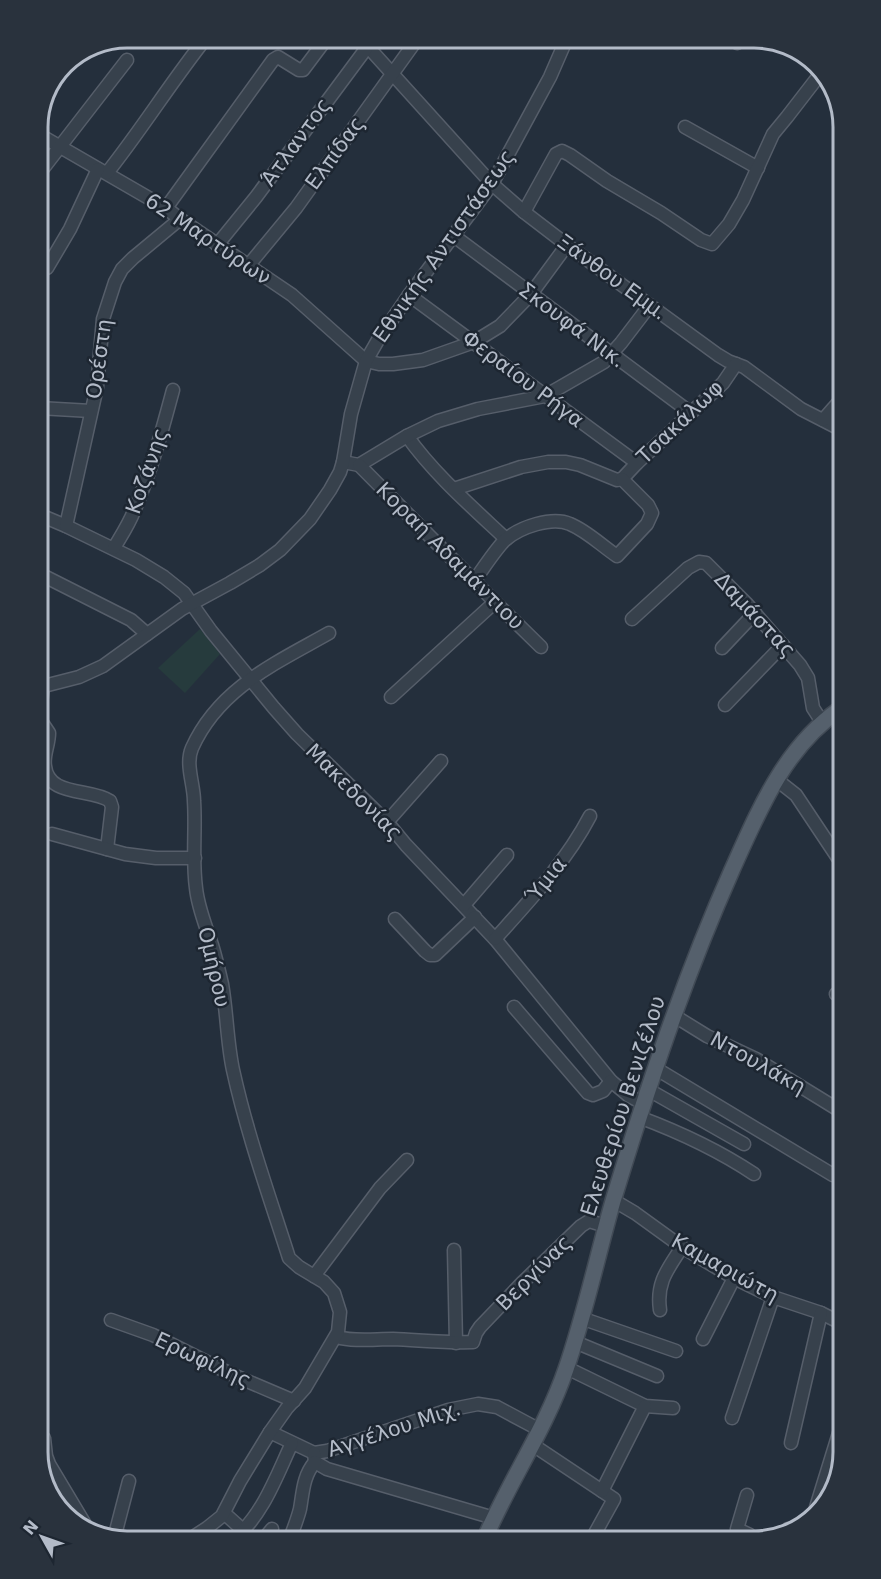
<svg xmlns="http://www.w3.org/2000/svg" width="881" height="1579" font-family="'DejaVu Sans',sans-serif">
<rect width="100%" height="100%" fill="#242f3c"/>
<polygon fill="#263b3d" points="200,629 220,654 185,693 158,668"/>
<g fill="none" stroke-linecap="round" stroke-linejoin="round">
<defs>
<g id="minor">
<polyline points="360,38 492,184 524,212 567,245 718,355 728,361 744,367 801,409 838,428"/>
<polyline points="737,43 741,38"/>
<polyline points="685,127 758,168"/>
<polyline points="38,134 166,208 180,219 292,295 366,361 379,364 393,364 423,360 474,342 500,326 531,294 567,245"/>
<path d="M107 173C142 129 171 82 206 38"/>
<polyline points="38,175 127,60"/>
<polyline points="166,208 273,60 278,57 299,70 303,70 327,38"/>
<polyline points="524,212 556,154 562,151 570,155 607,181 661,213 701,240 712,244 729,224 743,200 773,134 787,117 821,73"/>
<polyline points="454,236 691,413"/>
<polyline points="217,245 256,197 374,38"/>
<polyline points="248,266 296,208 418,38"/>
<polyline points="47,268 70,229 98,169"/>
<polyline points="409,295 637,463"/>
<polyline points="39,408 91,411"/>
<polyline points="823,420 838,403"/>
<path d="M407 436C434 474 472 507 506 539"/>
<polyline points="343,462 359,465 407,436 438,421 478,409 545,396 604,362 621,343 650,305"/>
<polyline points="359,465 495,602 541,647"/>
<polyline points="622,479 637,463 723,383 736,364"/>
<polyline points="454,489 521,467 548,462 566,462 580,465 617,480 622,479"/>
<polyline points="40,515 66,526 136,560 164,577 184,593 211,631 274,708 297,734 387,822 406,845 495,939 611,1081 629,1096 643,1103"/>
<polyline points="66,526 97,387 103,319 115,282 122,269 133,258 180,219"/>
<path d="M114 548C121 536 129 524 134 511 151 472 162 431 173 390"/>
<polyline points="40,574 131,620 147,634"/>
<path d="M474 581C483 569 495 550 505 540 520 527 552 516 570 524 587 531 602 546 617 556L647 524 652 513 648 505 622 479"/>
<polyline points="632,619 688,568 699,562 706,563 746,603 800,665 808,678 813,708 822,722"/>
<polyline points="722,648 755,613"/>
<polyline points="40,687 79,677 103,666 182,609 230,583 260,565 280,550 310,519 330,490 340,472 343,462 351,414 366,361 378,340 409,295 492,184 550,77 567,38"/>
<polyline points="391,697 495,602"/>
<polyline points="41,703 43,687"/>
<polyline points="725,705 783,645"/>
<path d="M41 721 49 733C49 745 43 755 45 766 48 797 90 788 110 801L112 807 107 849"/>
<polyline points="777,780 796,795 840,861"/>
<polyline points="387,822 441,761"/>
<polyline points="52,834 125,854 156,858 195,858"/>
<polyline points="464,905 507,855"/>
<polyline points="395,919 425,951 430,955 435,955 475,917"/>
<path d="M495 939C530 900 566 862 590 816"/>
<polyline points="836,994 841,998"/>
<polyline points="514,1007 588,1093 593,1095 603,1091 611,1081"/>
<polyline points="673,1015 707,1036 756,1059 842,1112"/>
<polyline points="655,1068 833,1175"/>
<polyline points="647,1089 744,1144"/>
<path d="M639 1117C679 1132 718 1150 754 1174"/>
<polyline points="613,1200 635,1213 682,1247 734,1278 773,1297 821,1313 843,1324"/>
<polyline points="454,1250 456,1343"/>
<polyline points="314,1276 380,1188 407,1160"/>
<path d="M660 1310C656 1282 668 1269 682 1247"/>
<polyline points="581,1318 676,1351"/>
<polyline points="111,1320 153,1335 233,1375 294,1401"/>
<path d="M337 1337C354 1342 374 1339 393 1339 419 1340 446 1343 473 1342L476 1333 480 1327 522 1283 581 1226 589 1221 606 1226"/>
<polyline points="703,1339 734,1278"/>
<polyline points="575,1342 657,1376"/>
<polyline points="567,1368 645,1406 673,1408"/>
<polyline points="732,1418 773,1297"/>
<polyline points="270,1432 314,1453"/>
<polyline points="44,1438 46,1456 49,1464 89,1531"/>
<polyline points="791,1443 821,1313"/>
<polyline points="533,1445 614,1499 593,1537"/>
<polyline points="314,1453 327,1451 448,1410 478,1404 497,1407 540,1430"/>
<polyline points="314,1453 315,1462 327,1469 494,1518"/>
<polyline points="46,1488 59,1482"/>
<polyline points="602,1491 645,1406"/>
<polyline points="747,1495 737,1529 750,1535"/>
<polyline points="224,1513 254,1540"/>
<polyline points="814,1514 843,1420"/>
<polyline points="784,1535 788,1529 795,1529"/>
<polyline points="113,1538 116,1531 129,1481"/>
<path d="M233 1540C263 1515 276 1477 292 1443"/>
<polyline points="263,1540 272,1529"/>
<path d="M296 1540 292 1533C295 1525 298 1517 300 1509 303 1492 303 1476 315 1462"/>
<path d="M187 1541 207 1528 222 1516 240 1481 270 1432 287 1408 305 1388 338 1332 340 1312 334 1293 324 1282 299 1267 289 1258C269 1195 247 1134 233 1070 227 1042 227 1013 222 984 219 971 216 958 212 945 206 926 198 908 196 888 192 859 196 830 194 801 194 784 185 764 192 748 219 688 276 663 329 633"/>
</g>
<path id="major" d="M485 1538C510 1480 546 1428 566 1369 585 1314 597 1257 613 1201 647 1089 684 978 732 870 759 810 784 748 840 709"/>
</defs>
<use href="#minor" stroke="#565e6a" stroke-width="15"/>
<use href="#major" stroke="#414a55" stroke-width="18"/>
<use href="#minor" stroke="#37414c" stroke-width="12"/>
<use href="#major" stroke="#55606c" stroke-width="15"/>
</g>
<g text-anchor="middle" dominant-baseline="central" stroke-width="5" stroke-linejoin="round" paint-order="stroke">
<g font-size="21" fill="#b3bbc8" stroke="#1d2631">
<text transform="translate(296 142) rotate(-54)">Άτλαντος</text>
<text transform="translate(335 153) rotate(-54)">Ελπίδας</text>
<text transform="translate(208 239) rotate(34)">62 Μαρτύρων</text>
<text transform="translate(444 246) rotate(-55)">Εθνικής Αντιστάσεως</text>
<text transform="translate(612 277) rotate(36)">Ξάνθου Εμμ.</text>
<text transform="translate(572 325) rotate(37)">Σκουφά Νικ.</text>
<text transform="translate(99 359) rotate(-82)">Ορέστη</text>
<text transform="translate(523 379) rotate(37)">Φεραίου Ρήγα</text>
<text transform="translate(680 422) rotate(-44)">Τσακάλωφ</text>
<text transform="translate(147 471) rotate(-71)">Κοζάνης</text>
<text transform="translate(450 556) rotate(45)">Κοραή Αδαμάντιου</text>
<text transform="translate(755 615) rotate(47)">Δαμάστας</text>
<text transform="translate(354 792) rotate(45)">Μακεδονίας</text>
<text transform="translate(546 880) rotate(-51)">Ύμια</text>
<text transform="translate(214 967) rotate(77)">Ομήρου</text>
<text transform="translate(758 1063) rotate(29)">Ντουλάκη</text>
<text transform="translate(623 1106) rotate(-72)">Ελευθερίου Βενιζέλου</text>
<text transform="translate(725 1268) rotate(29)">Καμαριώτη</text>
<text transform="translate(534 1273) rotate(-45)">Βεργίνας</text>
<text transform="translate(203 1360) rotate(25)">Ερωφίλης</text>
<text transform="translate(394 1429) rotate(-18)">Αγγέλου Μιχ.</text>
</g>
</g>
<path d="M0 0H881V1579H0ZM127 48H754A79 79 0 0 1 833 127V1452A79 79 0 0 1 754 1531H127A79 79 0 0 1 48 1452V127A79 79 0 0 1 127 48Z" fill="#29323d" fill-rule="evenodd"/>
<path fill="none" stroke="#b3bbc8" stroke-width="3" d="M127 48H754A79 79 0 0 1 833 127V1452A79 79 0 0 1 754 1531H127A79 79 0 0 1 48 1452V127A79 79 0 0 1 127 48Z"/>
<g transform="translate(42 1537) rotate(310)" stroke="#1d2631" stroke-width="4.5" paint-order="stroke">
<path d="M0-4.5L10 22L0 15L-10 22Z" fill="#b3bbc8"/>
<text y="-9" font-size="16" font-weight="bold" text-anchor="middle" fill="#b3bbc8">N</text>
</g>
</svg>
